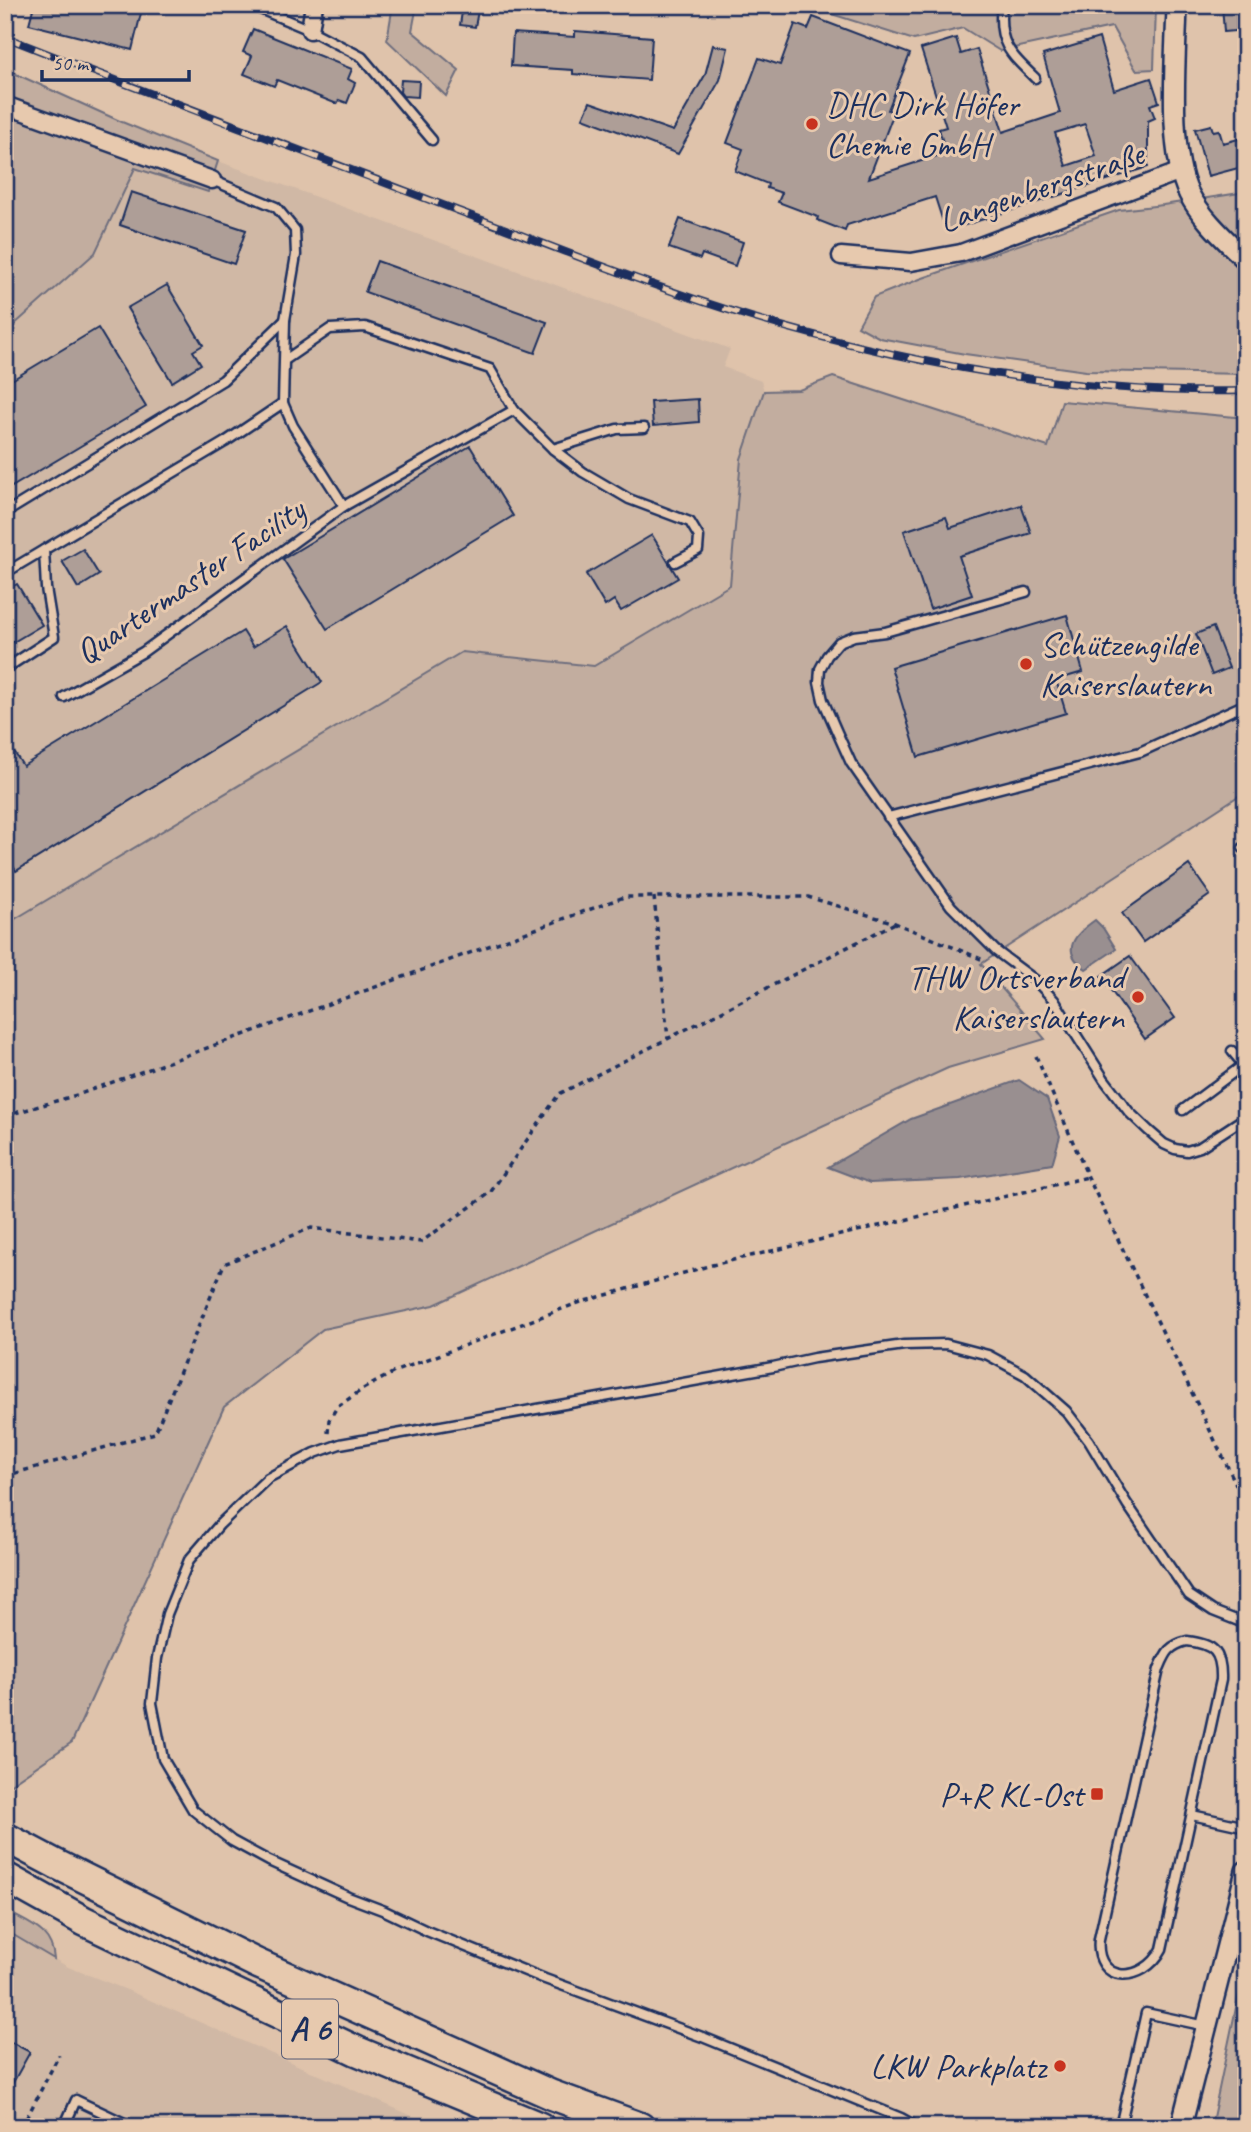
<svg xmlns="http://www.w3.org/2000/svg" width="1251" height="2132" font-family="Caveat,sans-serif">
<rect width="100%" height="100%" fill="#dfc3ab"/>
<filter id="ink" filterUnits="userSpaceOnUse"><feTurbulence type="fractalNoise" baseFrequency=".0143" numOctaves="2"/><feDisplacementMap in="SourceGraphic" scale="14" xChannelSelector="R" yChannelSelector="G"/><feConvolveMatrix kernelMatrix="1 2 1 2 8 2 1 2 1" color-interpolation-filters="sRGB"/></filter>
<g filter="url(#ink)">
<g fill="#d0b8a5">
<polygon points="218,161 730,349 723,367 761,381 764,391 741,459 730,585 594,666 462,652 5,925 5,333 10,330 128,185 135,168 207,191"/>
<polygon points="5,1930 68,1967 127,1990 437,2127 5,2127"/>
</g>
<g fill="#c2ad9f" stroke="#6e6e7e" stroke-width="2">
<polygon points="393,5 417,5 412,31 459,70 446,96 387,40"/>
<polygon points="803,5 1156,6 1154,69 1136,70 1112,27 1000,51 963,28 914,40"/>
<polygon points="5,69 122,122 218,161 208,192 135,168 95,253 5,333"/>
<polygon points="1246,192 1246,374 1086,371 965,354 880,338 858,326 874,297 920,279 1119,210 1163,205"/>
<polygon points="833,377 1048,447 1062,401 1246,418 1246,791 981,964 1045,1039 948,1068 434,1305 323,1329 224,1407 72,1742 5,1788 5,925 462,652 594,666 730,585 741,459 764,391 799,390"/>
<path d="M5 1910C29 1924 52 1929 54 1959L5 1930Z"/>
<polygon points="1246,1960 1246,2127 1211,2127"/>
</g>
<g fill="#998f90" stroke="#67697c" stroke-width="2">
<path d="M1095 920 1103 928 1116 949 1086 969C1059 951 1075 934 1095 920Z"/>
<polygon points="1019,1080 1047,1099 1060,1136 1052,1164 960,1179 870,1183 828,1167 911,1119"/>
</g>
<g fill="#ae9e97" stroke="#1b2f5e" stroke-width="2" fill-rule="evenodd">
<polygon points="34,5 143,5 132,50 29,24"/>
<polygon points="463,5 479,5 475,27 460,25"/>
<polygon points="1222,5 1246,5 1246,30 1224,32"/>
<path d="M813 17 910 54 888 110 894 112 869 178 946 153 939 129 946 127 921 49 956 38 961 54 977 49 1003 132 1060 113 1043 55 1099 38 1114 90 1151 78 1159 102 1150 105 1155 118 1148 121V167L946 231 935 197 847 225 845 231 817 220 818 217 778 202 782 193 767 188 768 184 735 171 743 149 727 143 759 58 780 65 795 24 808 29ZM1085 124 1096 156 1066 166 1055 133Z"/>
<polygon points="253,29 352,69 348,79 355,83 347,103 339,100 337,104 277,80 274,86 244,74 252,56 243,52"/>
<polygon points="575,31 652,37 649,80 573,74 573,70 511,66 513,33 575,37"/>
<polygon points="713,45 728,48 720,80 678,154 583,118 590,102 673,131 705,75"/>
<polygon points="401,80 419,81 418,97 403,96 400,92"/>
<polygon points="1211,125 1213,131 1219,130 1223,143 1246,137 1246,166 1208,176 1195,129"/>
<polygon points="131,192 246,230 234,264 120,225"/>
<polygon points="680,219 743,242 735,266 702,254 700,259 669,248"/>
<polygon points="377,261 547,322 535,353 365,292"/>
<polygon points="167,285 203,345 193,351 201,364 172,382 127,308"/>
<polygon points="98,328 146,407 5,491 5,384"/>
<polygon points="698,399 699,422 653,426 651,402"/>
<polygon points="470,446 513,516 327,629 283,559"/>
<polygon points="1021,505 1031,533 959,556 972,595 930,609 904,531 946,517 950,528"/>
<polygon points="652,535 678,578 621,611 614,600 605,606 586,574"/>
<polygon points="83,549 99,575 78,588 62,561"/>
<polygon points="17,584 42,625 5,647 5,591"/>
<polygon points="1067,615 1083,672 1056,680 1066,713 918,757 891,667"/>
<polygon points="287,626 322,682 16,871 5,853 5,738 23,766 243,631 253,647"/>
<polygon points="1213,627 1229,668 1212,675 1196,634"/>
<polygon points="1189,865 1210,895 1143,942 1122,913"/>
<polygon points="1130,956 1175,1018 1145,1039 1101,976"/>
<polygon points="5,2039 30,2052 5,2097"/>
</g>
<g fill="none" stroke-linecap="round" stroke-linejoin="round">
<defs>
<g id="service">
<path d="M1002 5C997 42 1010 54 1035 78"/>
<polyline points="253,6 310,30 362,57 432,140"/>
<polyline points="285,320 283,403 293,426 344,506"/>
<polyline points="285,360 330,329 365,327 490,369 514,410 553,449 617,429 644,428"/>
<polyline points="553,449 583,472 629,499 690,522 699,537 698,550 675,562"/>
<polyline points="5,513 223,380 285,320 296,255 295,230 276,207 212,180"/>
<polyline points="5,573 225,442 283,403"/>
<polyline points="1026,592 885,632 854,636 839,642 827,656 820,669 819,682 823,700 837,732 851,763 951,906 996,951 1035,980 1054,1000 1104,1079 1129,1112 1149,1131 1164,1144 1175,1149 1187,1151 1200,1147 1246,1117"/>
<polyline points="5,669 54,637 46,588 44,550"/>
<polyline points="64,697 143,652 344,506 514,410"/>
<polyline points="888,817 1140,752 1246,704"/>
<polyline points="1243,848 1246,846"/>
<polyline points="1232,1051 1246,1068"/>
<polyline points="1183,1110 1246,1063"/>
<path d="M1187 1641C1214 1644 1222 1652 1221 1680L1162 1949C1143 1985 1094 1984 1099 1939L1159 1669C1166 1653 1168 1646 1187 1641Z"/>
<polyline points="1192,1815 1246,1827"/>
<polyline points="64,2127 76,2100 133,2127"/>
<polyline points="917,2127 901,2118 705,2038 545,1979 427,1931 385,1911 348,1897 269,1861 232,1841 193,1810 163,1759 152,1703 157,1658 167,1614 189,1560 220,1524 268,1478 315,1453 340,1444 773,1367 814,1358 904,1345 946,1344 988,1355 1025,1375 1066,1411 1089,1441 1127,1504 1189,1595 1213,1611 1246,1624"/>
<polyline points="1120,2127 1146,2013 1206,2026"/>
</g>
<g id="minor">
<polyline points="310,30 314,5"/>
<polyline points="5,105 212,180"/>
<polyline points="841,256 911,262 961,253 1181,171"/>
</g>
<g id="tertiary">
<path d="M1177 5C1176 56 1167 150 1189 194 1202 219 1226 240 1246 260"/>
<polyline points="1181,2127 1246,1871"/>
</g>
<g id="motorway">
<polyline points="5,1837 56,1864 256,1963 552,2095 640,2127"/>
<polyline points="5,1877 84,1921 357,2051 540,2127"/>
</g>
</defs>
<use href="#service" stroke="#1b2f5e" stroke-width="13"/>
<use href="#minor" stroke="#1b2f5e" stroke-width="21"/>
<use href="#tertiary" stroke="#1b2f5e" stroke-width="24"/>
<use href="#motorway" stroke="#1b2f5e" stroke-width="33"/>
<g stroke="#1b2f5e" stroke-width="3.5" stroke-dasharray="5 5" stroke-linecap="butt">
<polyline points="654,897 668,1039"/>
<polyline points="1036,1056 1088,1177 1246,1505"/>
<polyline points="5,1116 80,1094 624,897 808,897 895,923 986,961"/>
<polyline points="328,1433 329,1420 337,1407 363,1389 396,1371 578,1303 712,1265 1088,1177"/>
<polyline points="5,1476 155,1433 224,1264 311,1228 421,1242 490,1193 559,1094 895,923"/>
<polyline points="22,2127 59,2055"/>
</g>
<use href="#service" stroke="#e7c9ae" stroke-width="8"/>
<use href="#minor" stroke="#e7c9ae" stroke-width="16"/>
<use href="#tertiary" stroke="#e7c9ae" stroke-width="19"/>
<use href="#motorway" stroke="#e7c9ae" stroke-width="28"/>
<defs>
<path id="rail" d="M5 37C155 96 306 153 456 210 554 247 651 287 751 317 910 365 1079 395 1246 391"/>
</defs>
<use href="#rail" stroke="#1b2f5e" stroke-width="8"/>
<use href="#rail" stroke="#e7c9ae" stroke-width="5" stroke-dasharray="16" stroke-linecap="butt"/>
</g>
</g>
<g fill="#c8321e" stroke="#e7c9ae" stroke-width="2.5">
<circle cx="812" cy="124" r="7"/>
<circle cx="1026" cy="664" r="7"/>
<circle cx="1138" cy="997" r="7"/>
<rect x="1090" y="1787" width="14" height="14" rx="3.5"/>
<circle cx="1060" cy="2066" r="7"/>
</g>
<g text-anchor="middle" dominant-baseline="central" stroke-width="6" stroke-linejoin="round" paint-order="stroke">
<rect fill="#e7c9ae" stroke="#585d76" stroke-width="2" x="282" y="1999.5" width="56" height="59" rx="5"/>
<g font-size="33" font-weight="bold" fill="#1b2f5e">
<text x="310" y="2029">A 6</text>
</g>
<g font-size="35" fill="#1b2f5e" stroke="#e7c9ae" text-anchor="end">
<text x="826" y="104" text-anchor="start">DHC Dirk Höfer<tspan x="826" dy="40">Chemie GmbH</tspan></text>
<text x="1040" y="644" text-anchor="start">Schützengilde<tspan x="1040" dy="40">Kaiserslautern</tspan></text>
<text x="1124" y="977">THW Ortsverband<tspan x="1124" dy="40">Kaiserslautern</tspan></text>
<text x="1083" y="1794">P+R KL-Ost</text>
<text x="1046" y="2066">LKW Parkplatz</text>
</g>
<g font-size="35" fill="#1b2f5e" stroke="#e7c9ae">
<text transform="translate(1041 187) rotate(-19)">Langenbergstraße</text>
<text transform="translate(190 581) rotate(-34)">Quartermaster Facility</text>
</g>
</g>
<rect width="1251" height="2132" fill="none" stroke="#e7c9ae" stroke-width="28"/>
<rect x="14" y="14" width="1223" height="2104" fill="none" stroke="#1b2f5e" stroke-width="2.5" filter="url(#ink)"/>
<path d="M42 70v10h147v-10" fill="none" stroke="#1b2f5e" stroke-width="3.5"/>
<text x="52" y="70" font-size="21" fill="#1b2f5e" stroke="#e7c9ae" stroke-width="5" paint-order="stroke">50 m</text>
</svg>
